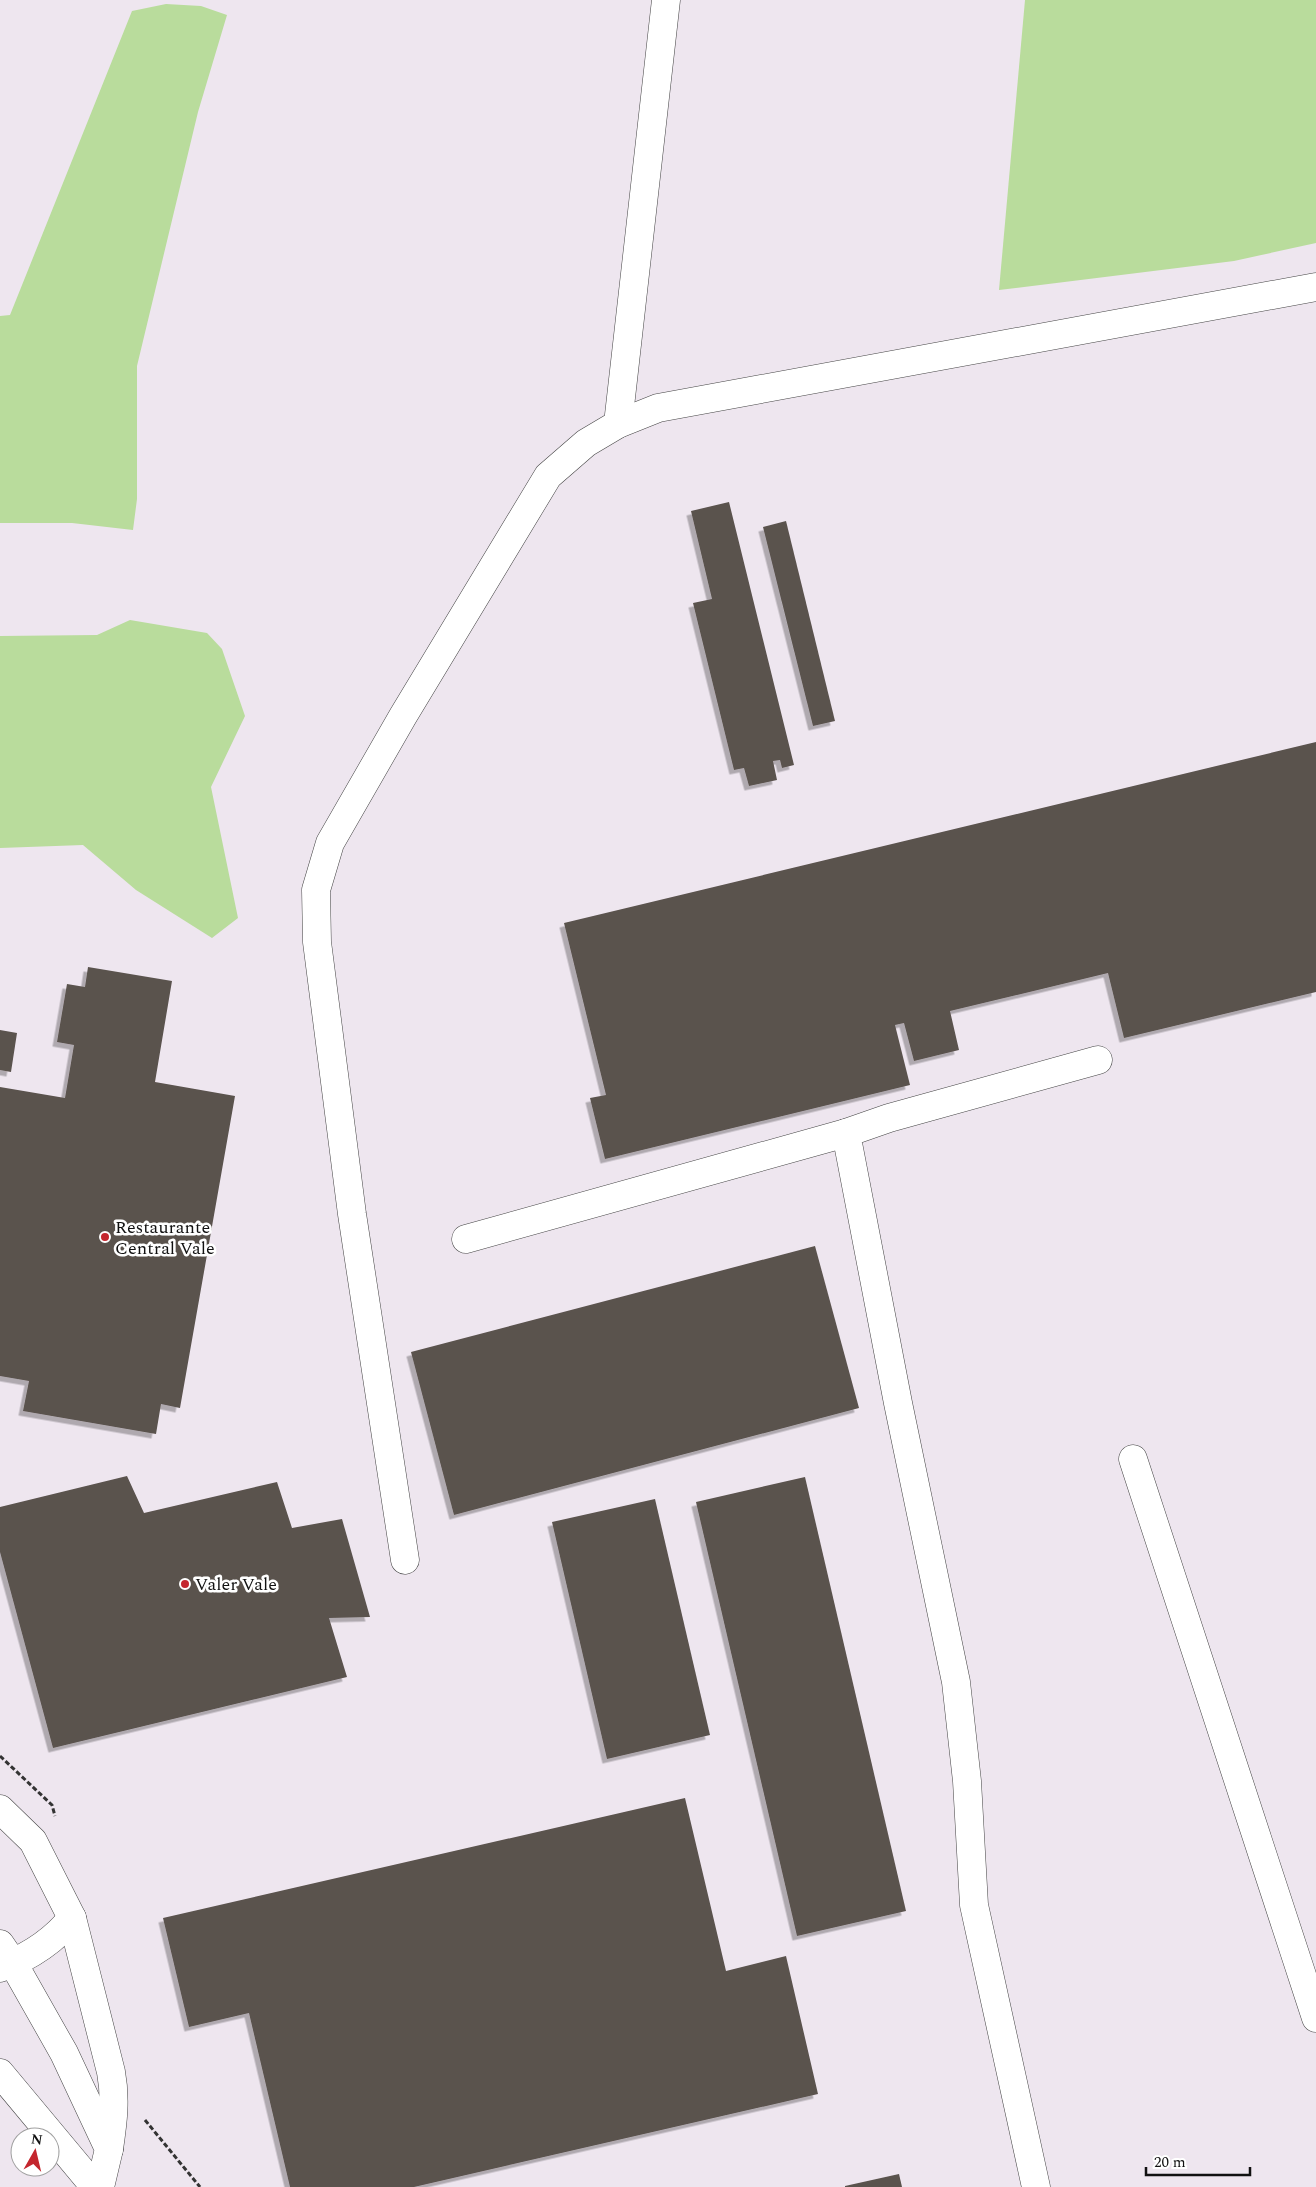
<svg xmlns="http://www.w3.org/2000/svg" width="1316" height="2187" font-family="Spectral,serif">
<defs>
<filter id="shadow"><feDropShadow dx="-4.5" dy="4.5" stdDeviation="0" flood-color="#0004"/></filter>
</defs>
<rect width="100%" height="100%" fill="#fffdf5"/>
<path fill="#eee6ef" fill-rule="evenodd" d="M0 0H1316V2187H0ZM20 2137H50V2167H20Z"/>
<g fill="#b9dc9c">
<polygon points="1025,0 1316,0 1316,243 1234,261 999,290"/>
<polygon points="166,4 201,6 227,15 198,112 137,366 137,499 133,530 72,523 0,523 0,316 10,315 132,11"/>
<polygon points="130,620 207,633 222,649 245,716 211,787 238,918 212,938 136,890 83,845 0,848 0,636 97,635"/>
</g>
<g fill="#5a524d" filter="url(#shadow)">
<polygon points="729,502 794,765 782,768 780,760 773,761 777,780 749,786 744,768 734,770 693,603 712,599 691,511"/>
<polygon points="786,521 835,721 813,726 763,527"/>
<polygon points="1316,742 1316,992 1124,1038 1108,973 950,1011 959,1050 914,1061 904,1023 895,1025 910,1085 605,1159 590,1098 606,1095 564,923"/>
<polygon points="88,967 172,981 155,1082 235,1096 180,1408 161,1404 156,1434 23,1411 29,1381 0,1376 0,1087 65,1098 74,1045 57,1042 67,984 85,987"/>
<polygon points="0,1030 17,1033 11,1072 0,1070"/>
<polygon points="815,1246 859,1408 454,1515 411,1352"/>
<polygon points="127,1476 144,1513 277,1482 292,1528 342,1519 370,1617 329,1618 347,1677 53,1748 0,1552 0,1507"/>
<polygon points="805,1477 906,1911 797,1936 696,1502"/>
<polygon points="655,1499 710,1735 607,1759 552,1522"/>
<polygon points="685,1798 726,1971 786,1956 818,2094 414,2187 290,2187 249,2013 189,2027 163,1918"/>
<polygon points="899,2174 902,2187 845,2187 845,2186"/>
</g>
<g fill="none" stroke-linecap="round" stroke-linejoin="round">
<defs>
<g id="minor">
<polyline points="618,424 666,0"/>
<polyline points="466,1239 846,1133"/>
<polyline points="1133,1459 1316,2018"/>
<polyline points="405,1560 352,1214 317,942 316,890 330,843 403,716 548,476 586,443 618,424 658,408 1316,287"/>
<path d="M0 1809 33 1841 72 1918 111 2072C116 2099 113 2122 109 2149"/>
<polyline points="0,1944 13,1963 64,2053 109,2149 100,2187"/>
<path d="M0 1968C29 1957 53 1942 72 1918"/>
<polyline points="0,2073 95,2187"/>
<polyline points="1036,2187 974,1905 967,1781 956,1682 898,1403 846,1133 889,1118 1098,1060"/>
</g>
</defs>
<use href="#minor" stroke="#444" stroke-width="29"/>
<g stroke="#333" stroke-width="3" stroke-dasharray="5 2.5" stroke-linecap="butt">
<polyline points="0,1756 52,1805 55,1816"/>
<polyline points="145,2120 200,2187"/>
</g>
<use href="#minor" stroke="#fff" stroke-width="28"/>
</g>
<g fill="#c4262e" stroke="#fff" stroke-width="2">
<circle cx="105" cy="1237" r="5"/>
<circle cx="185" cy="1584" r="5"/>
</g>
<g text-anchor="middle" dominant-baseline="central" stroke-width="5" stroke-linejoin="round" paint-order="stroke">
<g font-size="18" fill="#111" stroke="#fff" text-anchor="start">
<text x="115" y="1227">Restaurante<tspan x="115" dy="21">Central Vale</tspan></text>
<text x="195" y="1584">Valer Vale</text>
</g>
</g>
<g transform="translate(35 2152) rotate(8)"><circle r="24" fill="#ffffff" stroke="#a0a0a0"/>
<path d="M0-4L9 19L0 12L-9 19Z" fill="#c4262e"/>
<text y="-8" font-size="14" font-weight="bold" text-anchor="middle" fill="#111111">N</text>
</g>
<path d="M1146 2167v8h104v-8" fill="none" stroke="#111111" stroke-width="2.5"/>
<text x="1154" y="2167" font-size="15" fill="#111111" stroke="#ffffff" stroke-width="4" paint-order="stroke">20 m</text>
</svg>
